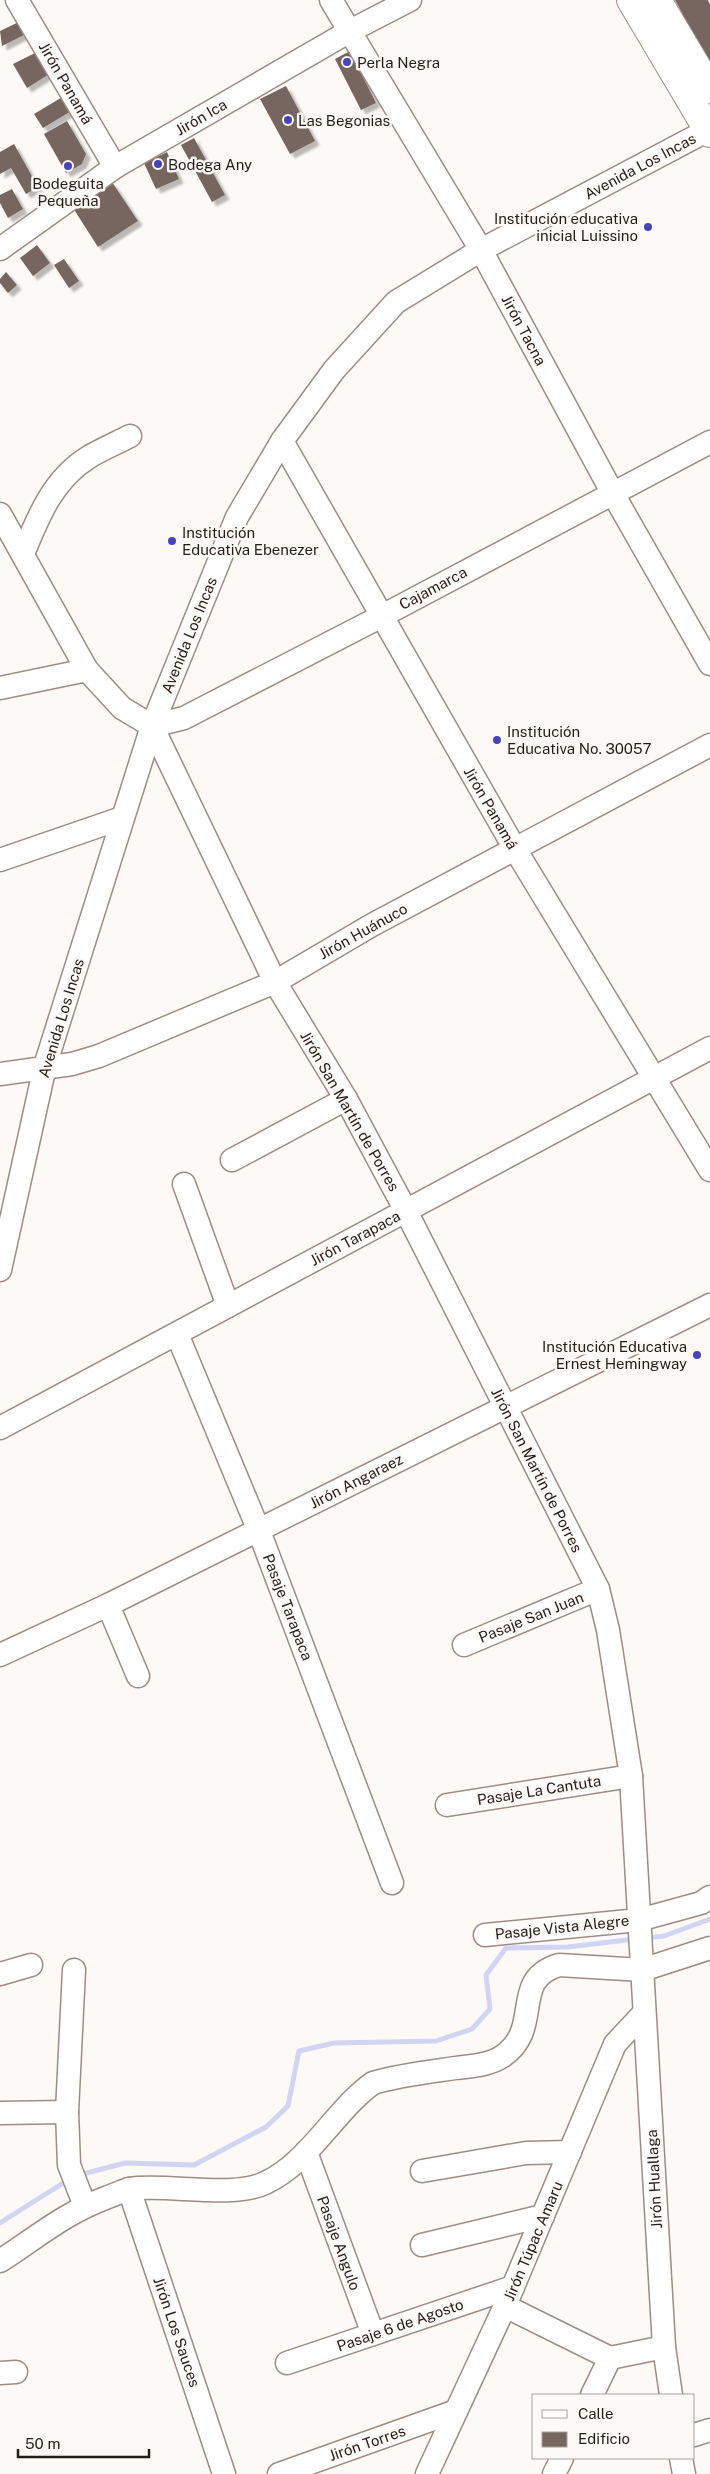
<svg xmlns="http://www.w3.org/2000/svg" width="710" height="2474" font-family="'Public Sans',sans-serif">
<defs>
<filter id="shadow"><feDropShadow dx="4.5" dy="4.5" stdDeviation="1" flood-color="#0004"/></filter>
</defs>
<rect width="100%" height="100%" fill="#fdf9f7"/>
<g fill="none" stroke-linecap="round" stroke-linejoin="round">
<g stroke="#d1d5f2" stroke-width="5">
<polyline points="646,1938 664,1936 710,1919"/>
<polyline points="79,2175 125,2163 194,2165 266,2127 288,2106 299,2051 334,2043 436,2041 472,2029 490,2009 486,1975 506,1948 568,1947 635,1939"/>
<polyline points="0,2223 68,2180"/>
</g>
</g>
<g fill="#77665f" filter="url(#shadow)">
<polygon points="675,0 708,0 710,5 710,65"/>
<polygon points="21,21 28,33 2,46 0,31"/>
<polygon points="39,51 51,73 27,88 13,64"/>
<polygon points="350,51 376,103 361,110 335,59"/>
<polygon points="286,86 315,141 290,154 260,99"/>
<polygon points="64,96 73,110 43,128 34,114"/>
<polygon points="67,121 86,154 82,164 66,173 44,134"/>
<polygon points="194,138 225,195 212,202 181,145"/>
<polygon points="14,144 38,187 26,194 11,168 0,174 0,152"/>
<polygon points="167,152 179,179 156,189 144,163"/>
<polygon points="112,182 138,221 98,247 73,208"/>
<polygon points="12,189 23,209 8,218 0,203 0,195"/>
<polygon points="37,245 50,263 33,276 20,258"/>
<polygon points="64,259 79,281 69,288 54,265"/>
<polygon points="6,272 17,285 8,293 0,283 0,279"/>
</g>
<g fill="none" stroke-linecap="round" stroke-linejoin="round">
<defs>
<g id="minor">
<polyline points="17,0 115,167"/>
<polyline points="331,0 481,250 612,492 710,664"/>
<polyline points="0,249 115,167 350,31 410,0"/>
<polyline points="282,441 515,849 710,1170"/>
<polyline points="0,514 87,670 122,708 152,726 275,982 346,1099 406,1211 598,1589 608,1630 631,1776 664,2347 671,2395"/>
<path d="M23 554C38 517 53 479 89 457 102 449 117 443 130 436"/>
<polyline points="0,688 87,670"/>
<polyline points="152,726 184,718 382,616 710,442"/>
<polyline points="0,860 122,818"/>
<polyline points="0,1074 72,1064 99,1056 275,982 372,925 710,745"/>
<polyline points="232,1160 346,1099"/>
<polyline points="184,1184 228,1306"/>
<polyline points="0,1270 45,1066 152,726 237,517 282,441 334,370 396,302 481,250 710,129"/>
<polyline points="177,1334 259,1531 392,1883"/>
<polyline points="0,1428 710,1048"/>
<polyline points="108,1605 138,1676"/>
<polyline points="464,1645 598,1589"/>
<polyline points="0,1655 108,1605 710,1305"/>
<polyline points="447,1805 631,1776"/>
<polyline points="485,1935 639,1920 701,1903 710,1897"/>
<polyline points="74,1970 67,2112 69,2165 85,2206"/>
<polyline points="0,1974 31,1965"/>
<polyline points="0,2113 67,2112"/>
<polyline points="306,2152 373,2334"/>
<polyline points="422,2171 526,2153 570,2152"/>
<polyline points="129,2189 224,2474"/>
<polyline points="422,2245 543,2216"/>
<path d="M0 2261C39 2236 63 2214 108 2197 114 2195 122 2191 129 2189 166 2183 232 2199 265 2183 309 2163 335 2110 373 2083 400 2075 428 2072 456 2068 472 2066 490 2065 503 2056 544 2027 509 1980 559 1965L642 1970 710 1948"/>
<polyline points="505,2306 610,2358 664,2347"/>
<polyline points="287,2363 513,2287"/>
<polyline points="0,2373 16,2372"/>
<polyline points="592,2395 610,2358"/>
<polyline points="694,2435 710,2430"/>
<polyline points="681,2458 684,2474"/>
<polyline points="279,2474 456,2411"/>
<polyline points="427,2474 505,2306 615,2044 644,2013"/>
<polyline points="554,2474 562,2458"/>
</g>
<g id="highway">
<polyline points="631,0 710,133"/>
<polyline points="657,0 710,89"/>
</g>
</defs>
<use href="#minor" stroke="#9e8c84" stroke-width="25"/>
<use href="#highway" stroke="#9e8c84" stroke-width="30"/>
<use href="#minor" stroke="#fff" stroke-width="22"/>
<use href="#highway" stroke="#fff" stroke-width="28"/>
</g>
<g fill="#4943b9" stroke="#fdf9f7" stroke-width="2">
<circle cx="347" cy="62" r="5"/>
<circle cx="288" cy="120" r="5"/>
<circle cx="158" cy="164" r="5"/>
<circle cx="68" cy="166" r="5"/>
<circle cx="648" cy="227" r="5"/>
<circle cx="172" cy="541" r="5"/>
<circle cx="497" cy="740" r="5"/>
<circle cx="697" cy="1355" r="5"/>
</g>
<g text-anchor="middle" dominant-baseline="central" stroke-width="5" stroke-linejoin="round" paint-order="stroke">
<g font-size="15" fill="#231c19" stroke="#fdf9f7" text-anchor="start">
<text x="357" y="62">Perla Negra</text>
<text x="298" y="120">Las Begonias</text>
<text x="168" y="164">Bodega Any</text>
<text x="68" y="183" text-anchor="middle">Bodeguita<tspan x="68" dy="17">Pequeña</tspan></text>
<text x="638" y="218" text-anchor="end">Institución educativa<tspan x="638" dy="17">inicial Luissino</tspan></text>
<text x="182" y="532">Institución<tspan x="182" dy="17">Educativa Ebenezer</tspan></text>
<text x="507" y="731">Institución<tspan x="507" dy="17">Educativa No. 30057</tspan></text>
<text x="687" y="1346" text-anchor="end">Institución Educativa<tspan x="687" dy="17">Ernest Hemingway</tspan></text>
</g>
<g font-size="15" fill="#231c19" stroke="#fdf9f7">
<text transform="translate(66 83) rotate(60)">Jirón Panamá</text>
<text transform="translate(201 117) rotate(-30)">Jirón Ica</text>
<text transform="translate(640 166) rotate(-28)">Avenida Los Incas</text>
<text transform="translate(524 330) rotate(62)">Jirón Tacna</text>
<text transform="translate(433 588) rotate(-28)">Cajamarca</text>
<text transform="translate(189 635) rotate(-68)">Avenida Los Incas</text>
<text transform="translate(491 808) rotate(60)">Jirón Panamá</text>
<text transform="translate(363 931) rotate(-29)">Jirón Huánuco</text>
<text transform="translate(61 1018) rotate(-73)">Avenida Los Incas</text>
<text transform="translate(350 1111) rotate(60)">Jirón San Martín de Porres</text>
<text transform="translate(355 1238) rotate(-28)">Jirón Tarapaca</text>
<text transform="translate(537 1470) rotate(63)">Jirón San Martín de Porres</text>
<text transform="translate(356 1481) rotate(-27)">Jirón Angaraez</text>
<text transform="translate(288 1607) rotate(69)">Pasaje Tarapaca</text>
<text transform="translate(531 1617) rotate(-22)">Pasaje San Juan</text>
<text transform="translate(539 1790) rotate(-9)">Pasaje La Cantuta</text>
<text transform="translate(562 1927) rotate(-6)">Pasaje Vista Alegre</text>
<text transform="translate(654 2179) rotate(-93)">Jirón Huallaga</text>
<text transform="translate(533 2241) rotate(-67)">Jirón Túpac Amaru</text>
<text transform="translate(339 2243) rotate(70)">Pasaje Angulo</text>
<text transform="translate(400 2325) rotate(-19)">Pasaje 6 de Agosto</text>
<text transform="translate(177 2332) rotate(71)">Jirón Los Sauces</text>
<text transform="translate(367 2443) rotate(-19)">Jirón Torres</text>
</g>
</g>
<rect x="532" y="2394" width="162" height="65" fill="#fdf9f7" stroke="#a6a19e"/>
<rect x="542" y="2410" width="25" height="8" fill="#ffffff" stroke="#a6a19e"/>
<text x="578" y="2419" font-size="15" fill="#231c19">Calle</text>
<rect x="542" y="2432" width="25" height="15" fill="#77665f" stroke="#a6a19e"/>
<text x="578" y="2444" font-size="15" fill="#231c19">Edificio</text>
<path d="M18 2449v8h131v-8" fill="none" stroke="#231c19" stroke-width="2.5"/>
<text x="25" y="2449" font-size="15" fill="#231c19" stroke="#fdf9f7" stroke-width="4" paint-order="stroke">50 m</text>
</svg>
